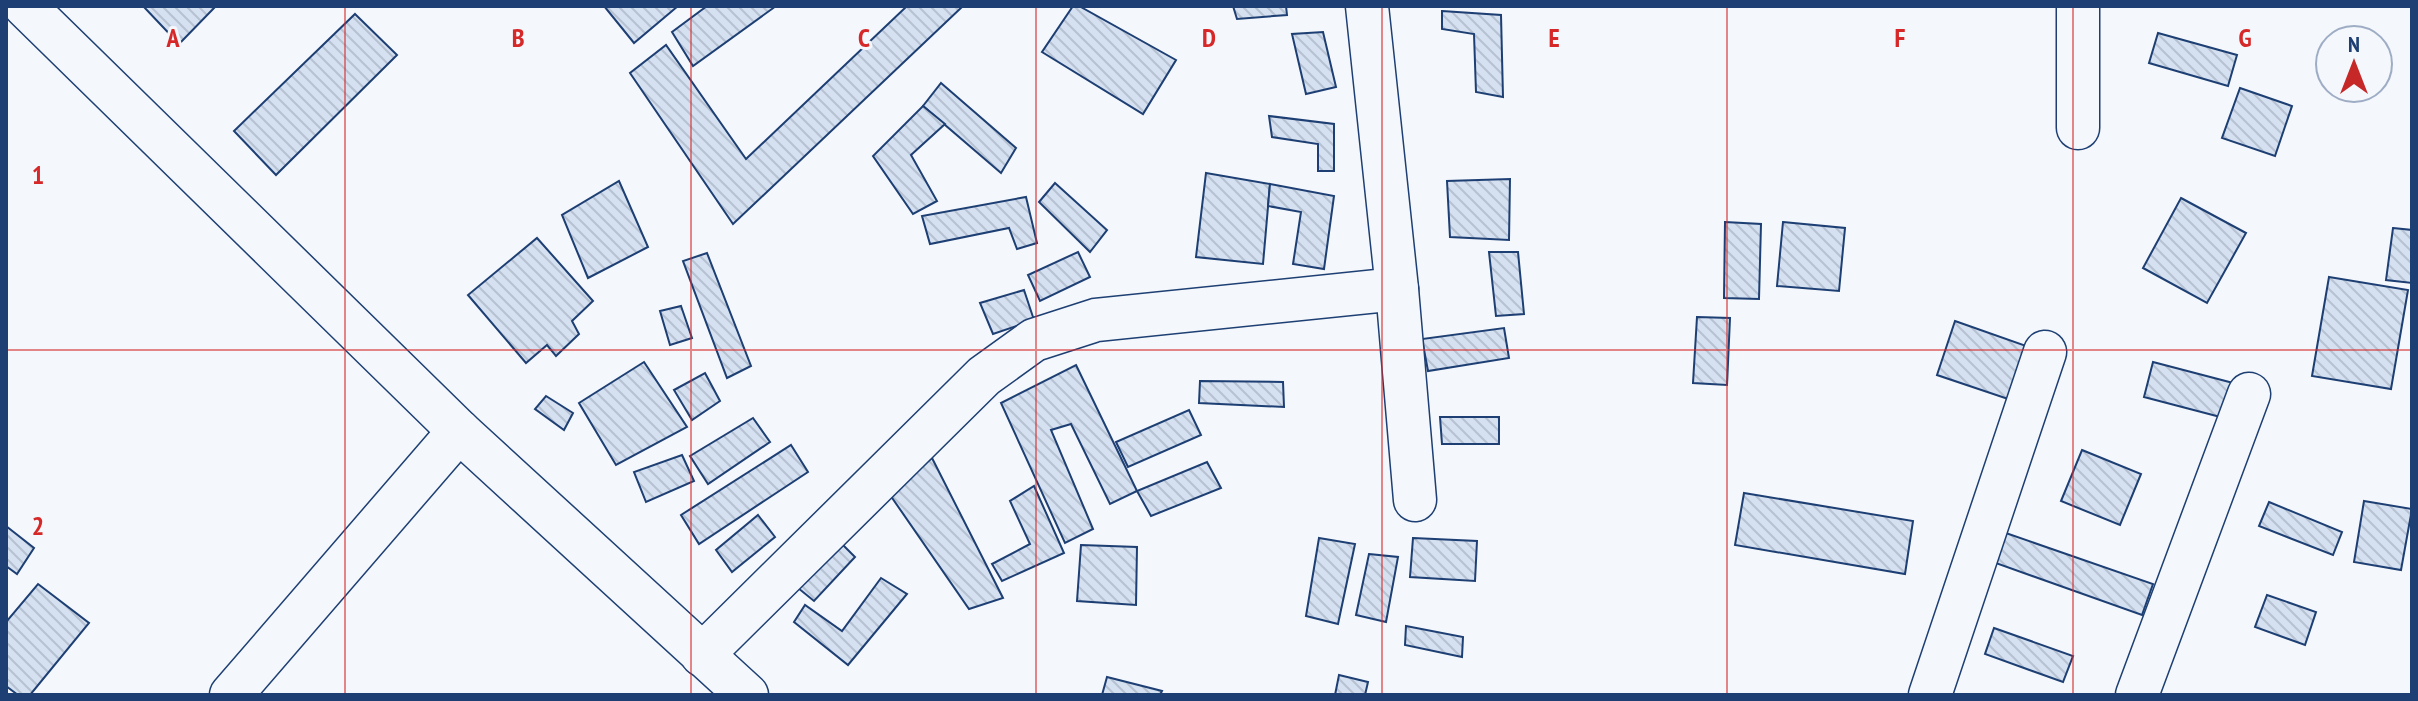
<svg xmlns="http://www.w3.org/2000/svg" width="2418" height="701" font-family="'PT Sans Narrow',sans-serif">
<defs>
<pattern id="building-back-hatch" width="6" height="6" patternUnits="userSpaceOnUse" patternTransform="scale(2)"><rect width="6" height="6" fill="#d5e0f0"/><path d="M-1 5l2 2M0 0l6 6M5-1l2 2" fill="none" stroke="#b6c1d1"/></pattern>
</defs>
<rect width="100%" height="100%" fill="#f4f7fb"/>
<g fill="url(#building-back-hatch)" stroke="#1d3f73" stroke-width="2">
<polygon points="143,6 216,6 179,44"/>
<polygon points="604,6 678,6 634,43"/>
<polygon points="707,6 776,6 693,66 672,32"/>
<polygon points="907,6 963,6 733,224 630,73 666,45 746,159"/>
<polygon points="1073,6 1079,6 1176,60 1143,114 1042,52"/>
<polygon points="1233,6 1286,6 1287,15 1237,19"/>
<polygon points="1442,11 1501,15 1503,97 1476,92 1474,34 1442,29"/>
<polygon points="355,14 397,55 276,175 234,131"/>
<polygon points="1323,32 1336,87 1306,94 1292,34"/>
<polygon points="2158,33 2237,55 2228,86 2149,63"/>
<polygon points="941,83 1016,148 1001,173 923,106"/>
<polygon points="2240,88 2292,106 2275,156 2222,138"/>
<polygon points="923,106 945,124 911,155 937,201 913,214 873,156"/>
<polygon points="1269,116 1334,124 1334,171 1318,171 1318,144 1272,137"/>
<polygon points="1206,173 1270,184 1263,264 1196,257"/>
<polygon points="1510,179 1509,240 1450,237 1447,181"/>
<polygon points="619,181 648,247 588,278 562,215"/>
<polygon points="1055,183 1107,230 1090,252 1039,202"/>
<polygon points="1270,184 1334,196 1324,269 1293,264 1301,212 1268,206"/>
<polygon points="1026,197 1037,243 1017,249 1009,228 930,244 922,216"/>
<polygon points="2181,198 2246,233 2207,303 2143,268"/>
<polygon points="1725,222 1761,224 1759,299 1724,298"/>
<polygon points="1783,222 1845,228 1839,291 1777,286"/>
<polygon points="2393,228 2412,230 2412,283 2386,280"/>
<polygon points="537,238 593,301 572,321 579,334 556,356 547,345 526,363 468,295"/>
<polygon points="1078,252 1090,277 1040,301 1028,275"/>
<polygon points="1489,252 1518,252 1524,314 1496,316"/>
<polygon points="707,253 751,366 727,378 683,261"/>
<polygon points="2329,277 2408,290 2391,389 2312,376"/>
<polygon points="1024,290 1034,320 993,334 980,303"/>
<polygon points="681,306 692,338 670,345 660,311"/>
<polygon points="1697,317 1730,318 1727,385 1693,383"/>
<polygon points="1955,321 2032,348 2014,401 1937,375"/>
<polygon points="1504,328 1509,358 1428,371 1422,339"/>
<polygon points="644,362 687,427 616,465 579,403"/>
<polygon points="2153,362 2237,384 2228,419 2144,397"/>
<polygon points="1076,365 1137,491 1110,504 1071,424 1051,430 1093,529 1065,543 1001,403"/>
<polygon points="705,373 720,401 692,420 674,390"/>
<polygon points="1200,381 1283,382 1284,407 1199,403"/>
<polygon points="546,396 573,413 564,430 535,409"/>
<polygon points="1189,410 1201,435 1128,467 1116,442"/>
<polygon points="1440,417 1499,417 1499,444 1442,444"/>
<polygon points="753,418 770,442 708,484 690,456"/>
<polygon points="791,445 808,472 699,544 681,515"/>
<polygon points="2082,450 2141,474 2120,525 2061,501"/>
<polygon points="682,455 694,481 646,502 634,472"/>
<polygon points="932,458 1003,598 969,609 888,492"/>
<polygon points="1207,462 1221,488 1151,516 1137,491"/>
<polygon points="1034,486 1064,553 1002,581 992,564 1030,544 1010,501"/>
<polygon points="1744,493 1913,521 1905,574 1735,545"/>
<polygon points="2364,501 2412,509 2401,570 2354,562"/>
<polygon points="2269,502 2342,532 2333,555 2259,526"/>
<polygon points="758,515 775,537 732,572 716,550"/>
<polygon points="6,526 34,548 17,574 6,566"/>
<polygon points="2000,531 2153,584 2142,615 1990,561"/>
<polygon points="1319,538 1355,544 1338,624 1306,616"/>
<polygon points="1413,538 1477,541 1475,581 1410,577"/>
<polygon points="840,542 855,557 814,601 798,588"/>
<polygon points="1081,545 1137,547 1136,605 1077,601"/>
<polygon points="1369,554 1398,557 1386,622 1356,615"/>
<polygon points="881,578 907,594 848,665 794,622 805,605 842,631"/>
<polygon points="38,584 89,623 30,695 18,695 6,686 6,622"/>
<polygon points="2267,595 2316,612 2305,645 2255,627"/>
<polygon points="1406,626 1463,637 1462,657 1405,645"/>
<polygon points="1994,628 2073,656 2063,682 1985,654"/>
<polygon points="1339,675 1368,682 1365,695 1335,695"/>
<polygon points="1107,677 1162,691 1160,695 1102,695"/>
</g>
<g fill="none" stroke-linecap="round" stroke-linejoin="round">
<defs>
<g id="minor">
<polyline points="25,6 459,431 747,695"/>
<polyline points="1367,6 1397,289 1415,500"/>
<polyline points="2078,6 2078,128"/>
<polyline points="702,655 984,376 1034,340 1096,320 1397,289"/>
<polyline points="231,695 459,431"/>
<polyline points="1930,695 2045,352"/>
<polyline points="2137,695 2249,394"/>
</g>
</defs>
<use href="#minor" stroke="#1d3f73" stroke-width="45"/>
<use href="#minor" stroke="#f4f7fb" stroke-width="42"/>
</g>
<path fill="none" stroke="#d62828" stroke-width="2" stroke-opacity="0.55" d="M345 6V695M691 6V695M1036 6V695M1382 6V695M1727 6V695M2073 6V695M6 350H2412"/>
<g font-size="26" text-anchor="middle" font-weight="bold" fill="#d62828" stroke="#f4f7fb" stroke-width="6" stroke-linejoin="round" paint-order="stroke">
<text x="173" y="47">A</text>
<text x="518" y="47">B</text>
<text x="864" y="47">C</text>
<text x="1209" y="47">D</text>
<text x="1554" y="47">E</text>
<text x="1900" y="47">F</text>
<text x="2245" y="47">G</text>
<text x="38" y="184">1</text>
<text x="38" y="535">2</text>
</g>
<rect width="2418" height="701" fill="none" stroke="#1d3f73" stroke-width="16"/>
<g transform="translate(2354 64)"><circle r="38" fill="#f4f7fb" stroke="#9eadc5" stroke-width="2"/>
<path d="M0-6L14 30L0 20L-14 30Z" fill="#c62828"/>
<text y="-12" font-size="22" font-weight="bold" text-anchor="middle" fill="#1d3f73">N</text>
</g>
</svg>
